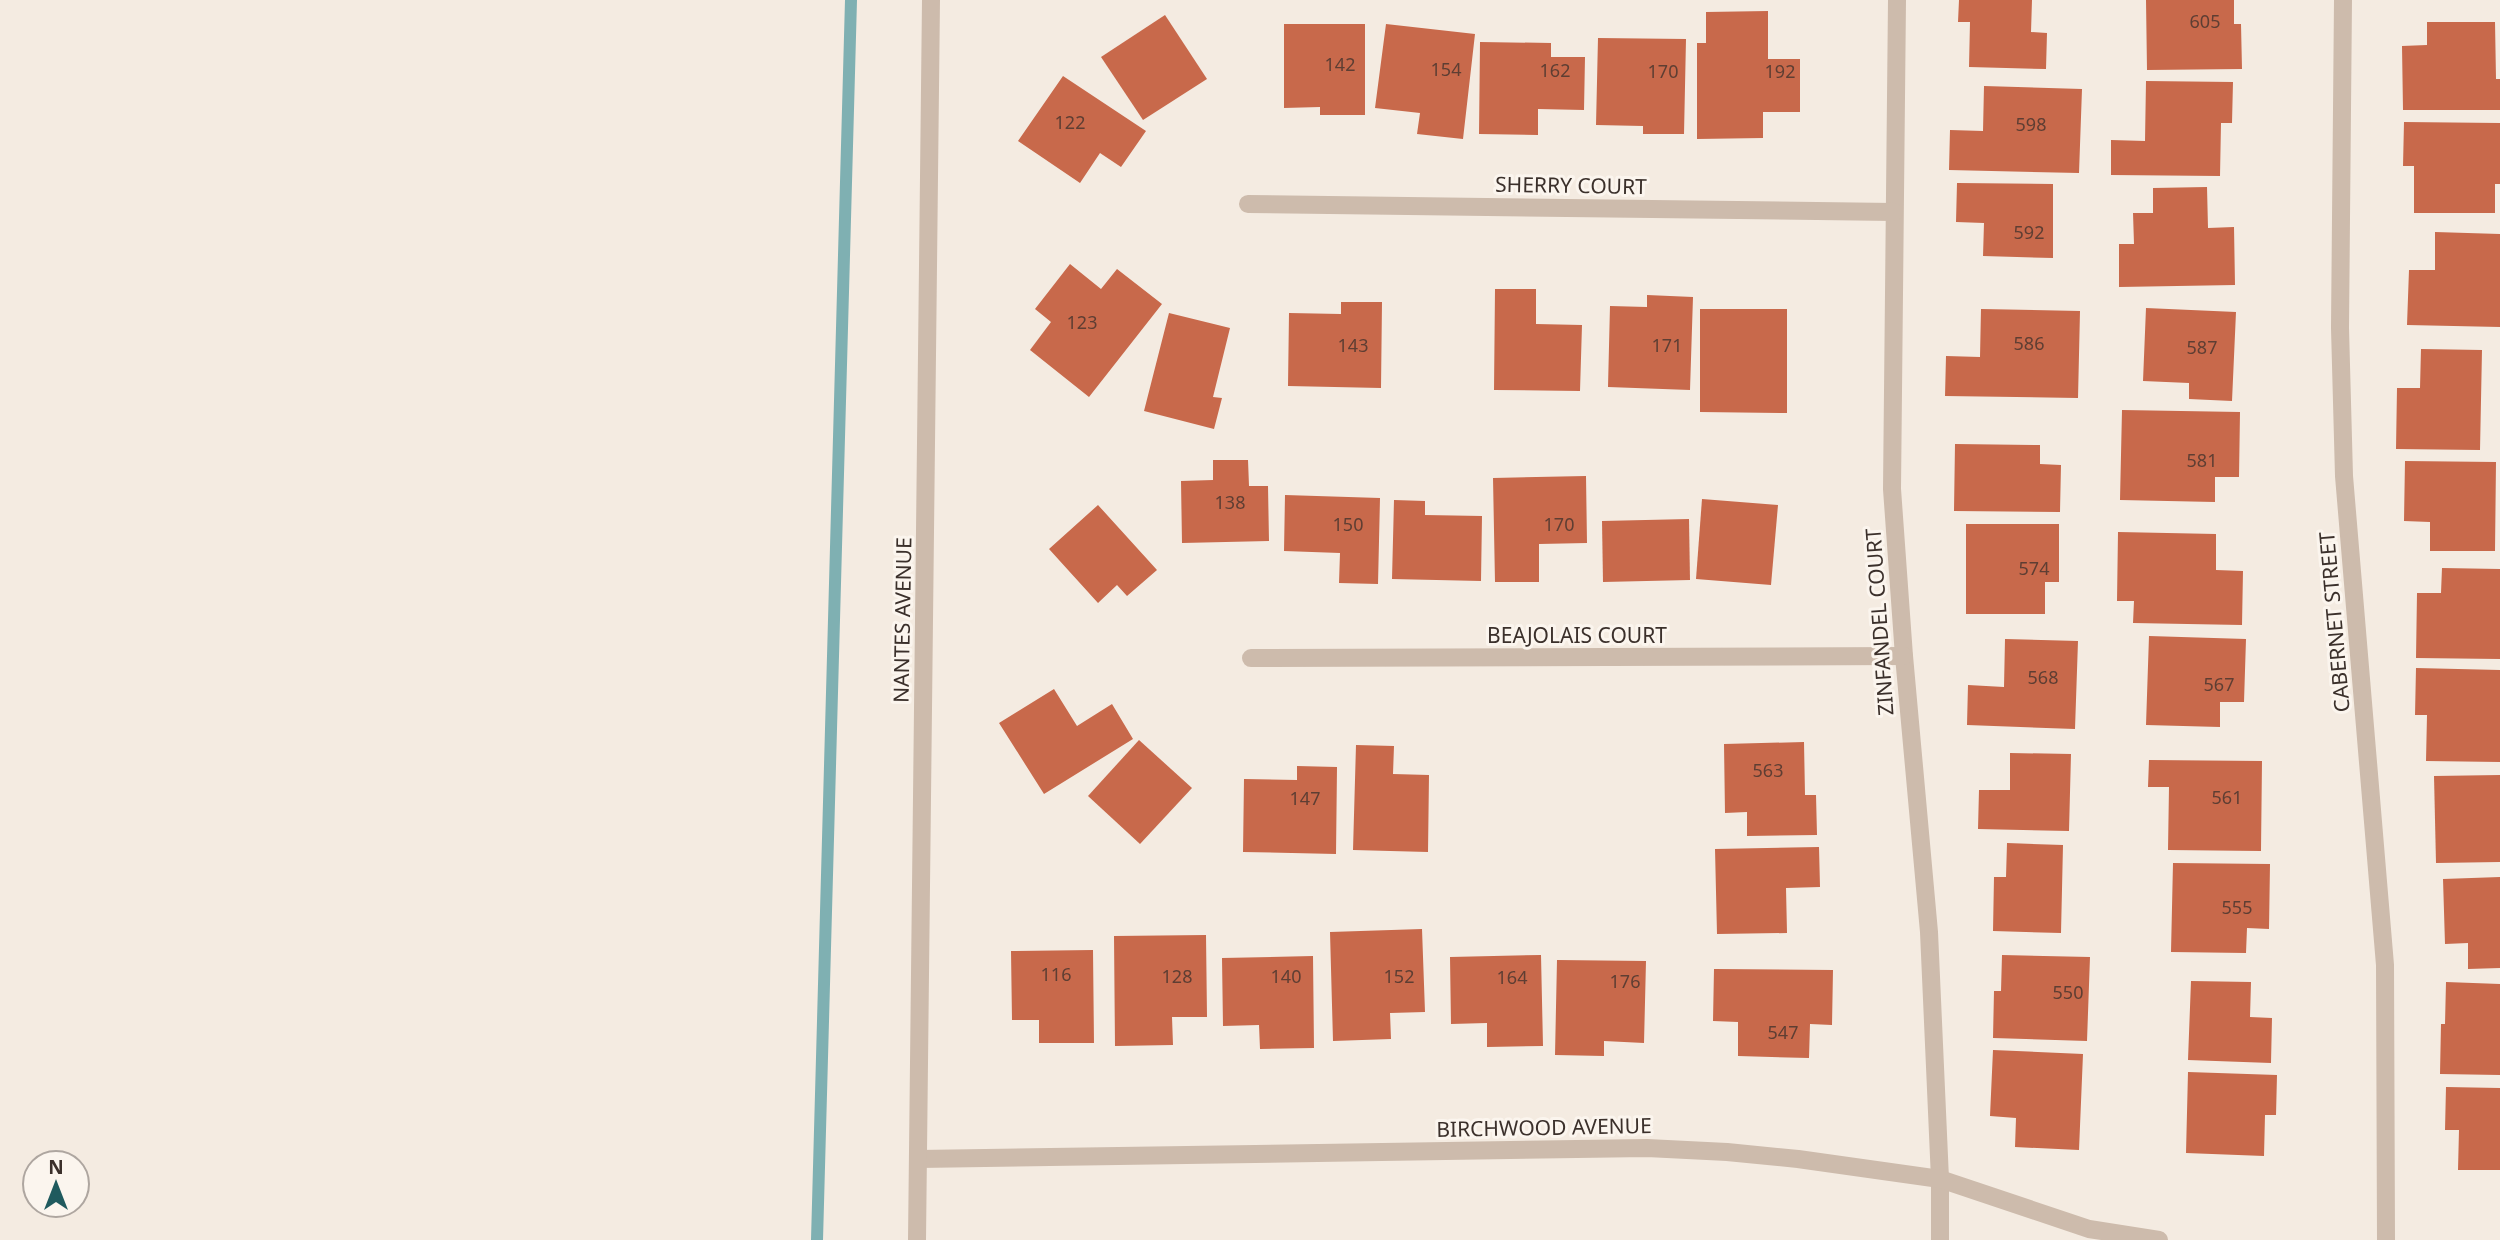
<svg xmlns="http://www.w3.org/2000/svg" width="2500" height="1240" font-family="'Noto Sans',sans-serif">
<rect width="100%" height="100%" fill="#f4ebe1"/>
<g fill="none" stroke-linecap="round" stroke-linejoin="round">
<polyline stroke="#7fb0b2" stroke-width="12" points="817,1240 851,0"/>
</g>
<g fill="#c8694b">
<polygon points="1959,0 2032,0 2031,32 2047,33 2046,69 1969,67 1970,22 1958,22"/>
<polygon points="2146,0 2234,0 2234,24 2241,24 2242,69 2147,70"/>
<polygon points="1768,11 1768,59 1800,59 1800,112 1763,112 1763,138 1697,139 1697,43 1706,43 1706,12"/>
<polygon points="1165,15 1207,79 1143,120 1101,57"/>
<polygon points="2427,22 2495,22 2496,79 2500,79 2500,110 2403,110 2402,46 2427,45"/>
<polygon points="1284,24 1365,24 1365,115 1320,115 1320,107 1284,108"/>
<polygon points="1386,24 1475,34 1463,139 1417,134 1420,113 1375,108"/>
<polygon points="1598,38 1686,39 1684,134 1643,134 1643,126 1596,125"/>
<polygon points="1480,42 1551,43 1551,57 1585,57 1584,110 1538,109 1538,135 1479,134"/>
<polygon points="1063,76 1146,131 1121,167 1100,153 1080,183 1018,141"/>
<polygon points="2146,81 2233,82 2232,123 2221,123 2220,176 2111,175 2111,140 2145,141"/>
<polygon points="1984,86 2082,89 2079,173 1949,170 1950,130 1983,131"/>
<polygon points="2404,122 2500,123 2500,184 2495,184 2495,213 2414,213 2414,166 2403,166"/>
<polygon points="1957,183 2053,184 2053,258 1983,256 1984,223 1956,222"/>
<polygon points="2207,187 2208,228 2234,227 2235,285 2119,287 2119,244 2134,244 2133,213 2153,213 2153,188"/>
<polygon points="2435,232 2500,234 2500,327 2407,325 2409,270 2435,270"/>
<polygon points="1070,264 1101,289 1117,269 1162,304 1089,397 1030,350 1051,322 1035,309"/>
<polygon points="1495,289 1536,289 1536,324 1582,325 1580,391 1494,390"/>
<polygon points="1647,295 1693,297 1690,390 1608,387 1610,306 1647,307"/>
<polygon points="1341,302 1382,302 1381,388 1288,386 1289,313 1341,314"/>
<polygon points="2146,308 2236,312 2232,401 2189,399 2189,383 2143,381"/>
<polygon points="1700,309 1787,309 1787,413 1700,412"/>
<polygon points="1981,309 2080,311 2078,398 1945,396 1946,356 1980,357"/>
<polygon points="1169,313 1230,328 1213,397 1222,398 1214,429 1144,411"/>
<polygon points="2421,349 2482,350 2480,450 2396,449 2397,388 2420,388"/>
<polygon points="2122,410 2240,412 2239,477 2215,477 2215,502 2120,500"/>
<polygon points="1955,444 2040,445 2040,464 2061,465 2060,512 1954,511"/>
<polygon points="1213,460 1248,460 1249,486 1268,486 1269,541 1182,543 1181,481 1213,480"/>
<polygon points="2405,461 2496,462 2495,551 2430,551 2430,522 2404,521"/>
<polygon points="1586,476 1587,543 1539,544 1539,582 1495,582 1493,478"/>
<polygon points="1285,495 1380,498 1378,584 1339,583 1340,553 1284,551"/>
<polygon points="1702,499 1778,505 1771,585 1696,579"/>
<polygon points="1394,500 1425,501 1425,515 1482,516 1481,581 1392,579"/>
<polygon points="1098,505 1157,570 1127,596 1117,585 1098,603 1049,549"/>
<polygon points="1689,519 1690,580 1603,582 1602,521"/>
<polygon points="1966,524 2059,524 2059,582 2045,582 2045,614 1966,614"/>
<polygon points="2118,532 2216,534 2216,570 2243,571 2242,625 2133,623 2134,601 2117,601"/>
<polygon points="2442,568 2500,569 2500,659 2416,658 2417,593 2441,593"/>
<polygon points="2149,636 2246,639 2244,702 2220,702 2220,727 2146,725"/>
<polygon points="2005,639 2078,641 2075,729 1967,725 1968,685 2004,687"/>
<polygon points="2416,668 2500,670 2500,762 2426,761 2427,715 2415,715"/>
<polygon points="1054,689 1077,726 1112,704 1133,739 1044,794 999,723"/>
<polygon points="1139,740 1192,788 1140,844 1088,796"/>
<polygon points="1804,742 1805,795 1816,795 1817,835 1747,836 1747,812 1725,813 1724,744"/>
<polygon points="1356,745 1394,746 1393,774 1429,775 1428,852 1353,850"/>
<polygon points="2010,753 2071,754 2069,831 1978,829 1979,790 2010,790"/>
<polygon points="2149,760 2262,761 2261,851 2168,850 2169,787 2148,787"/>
<polygon points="1297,766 1337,767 1336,854 1243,852 1244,779 1297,780"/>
<polygon points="2500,775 2500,862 2436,863 2434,776"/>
<polygon points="2007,843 2063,845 2061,933 1993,931 1994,877 2006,877"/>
<polygon points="1819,847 1820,887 1786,888 1787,933 1717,934 1715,849"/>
<polygon points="2173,863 2270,864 2269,929 2247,928 2246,953 2171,952"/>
<polygon points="2500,877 2500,968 2468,969 2468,943 2445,944 2443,879"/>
<polygon points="1422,929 1425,1012 1390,1013 1391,1039 1333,1041 1330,932"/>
<polygon points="1206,935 1207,1017 1172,1017 1173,1045 1115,1046 1114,936"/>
<polygon points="1093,950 1094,1043 1039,1043 1039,1020 1012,1020 1011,951"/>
<polygon points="1541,955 1543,1046 1487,1047 1487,1023 1451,1024 1450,957"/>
<polygon points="2002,955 2090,957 2087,1041 1993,1038 1994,991 2001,991"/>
<polygon points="1313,956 1314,1048 1260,1049 1259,1025 1223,1026 1222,958"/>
<polygon points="1557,960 1646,961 1644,1043 1604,1041 1604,1056 1555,1055"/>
<polygon points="1714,969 1833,970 1832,1025 1810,1024 1809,1058 1738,1056 1738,1022 1713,1021"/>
<polygon points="2191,981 2251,982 2250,1017 2272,1018 2271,1063 2188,1060"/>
<polygon points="2446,982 2500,984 2500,1075 2440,1074 2441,1024 2445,1024"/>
<polygon points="1993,1050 2083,1054 2079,1150 2015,1147 2016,1118 1990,1116"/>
<polygon points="2188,1072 2277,1075 2276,1115 2265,1115 2264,1156 2186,1153"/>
<polygon points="2446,1087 2500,1088 2500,1170 2458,1170 2459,1130 2445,1130"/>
</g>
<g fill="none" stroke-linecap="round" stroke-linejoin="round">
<g stroke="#cdbbac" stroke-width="18">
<polyline points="1897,0 1892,489 1904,656 1929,932 1940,1179 1940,1240"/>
<polyline points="2343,0 2340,328 2344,476 2385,965 2386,1240"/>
<polyline points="1248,204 1894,212"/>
<polyline points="1251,658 1904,656"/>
<polyline points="919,1159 1647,1148 1727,1152 1798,1159 1940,1179 2089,1229 2159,1240"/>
<polyline points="917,1240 931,0"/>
</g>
</g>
<g text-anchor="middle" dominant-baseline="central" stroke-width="6" stroke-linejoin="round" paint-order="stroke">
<g font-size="18" fill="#5e3e33">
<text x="2205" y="21">605</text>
<text x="1340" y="64">142</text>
<text x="1446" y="69">154</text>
<text x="1555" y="70">162</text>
<text x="1663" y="71">170</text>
<text x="1780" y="71">192</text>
<text x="1070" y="122">122</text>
<text x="2031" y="124">598</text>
<text x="2029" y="232">592</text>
<text x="1082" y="322">123</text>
<text x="2029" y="343">586</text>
<text x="1353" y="345">143</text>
<text x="1667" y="345">171</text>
<text x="2202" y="347">587</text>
<text x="2202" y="460">581</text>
<text x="1230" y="502">138</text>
<text x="1348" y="524">150</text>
<text x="1559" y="524">170</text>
<text x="2034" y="568">574</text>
<text x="2043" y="677">568</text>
<text x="2219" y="684">567</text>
<text x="1768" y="770">563</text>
<text x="2227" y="797">561</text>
<text x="1305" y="798">147</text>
<text x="2237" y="907">555</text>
<text x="1056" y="974">116</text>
<text x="1177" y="976">128</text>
<text x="1286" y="976">140</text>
<text x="1399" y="976">152</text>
<text x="1512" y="977">164</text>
<text x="1625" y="981">176</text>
<text x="2068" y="992">550</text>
<text x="1783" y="1032">547</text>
</g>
<g font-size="21" fill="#3b302b" stroke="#fbf5ee">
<text transform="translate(1571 185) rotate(1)">SHERRY COURT</text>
<text transform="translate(902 620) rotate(-89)">NANTES AVENUE</text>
<text transform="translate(1879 622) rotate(-94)">ZINFANDEL COURT</text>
<text transform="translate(2334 622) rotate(-95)">CABERNET STREET</text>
<text x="1577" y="635">BEAJOLAIS COURT</text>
<text transform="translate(1544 1127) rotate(-1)">BIRCHWOOD AVENUE</text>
</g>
</g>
<g transform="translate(56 1184)"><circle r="33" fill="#fbf5ee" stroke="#aea6a0" stroke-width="2"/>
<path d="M0-5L12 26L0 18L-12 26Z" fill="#1f5a5e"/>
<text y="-10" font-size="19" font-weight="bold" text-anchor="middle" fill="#3b302b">N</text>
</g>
</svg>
